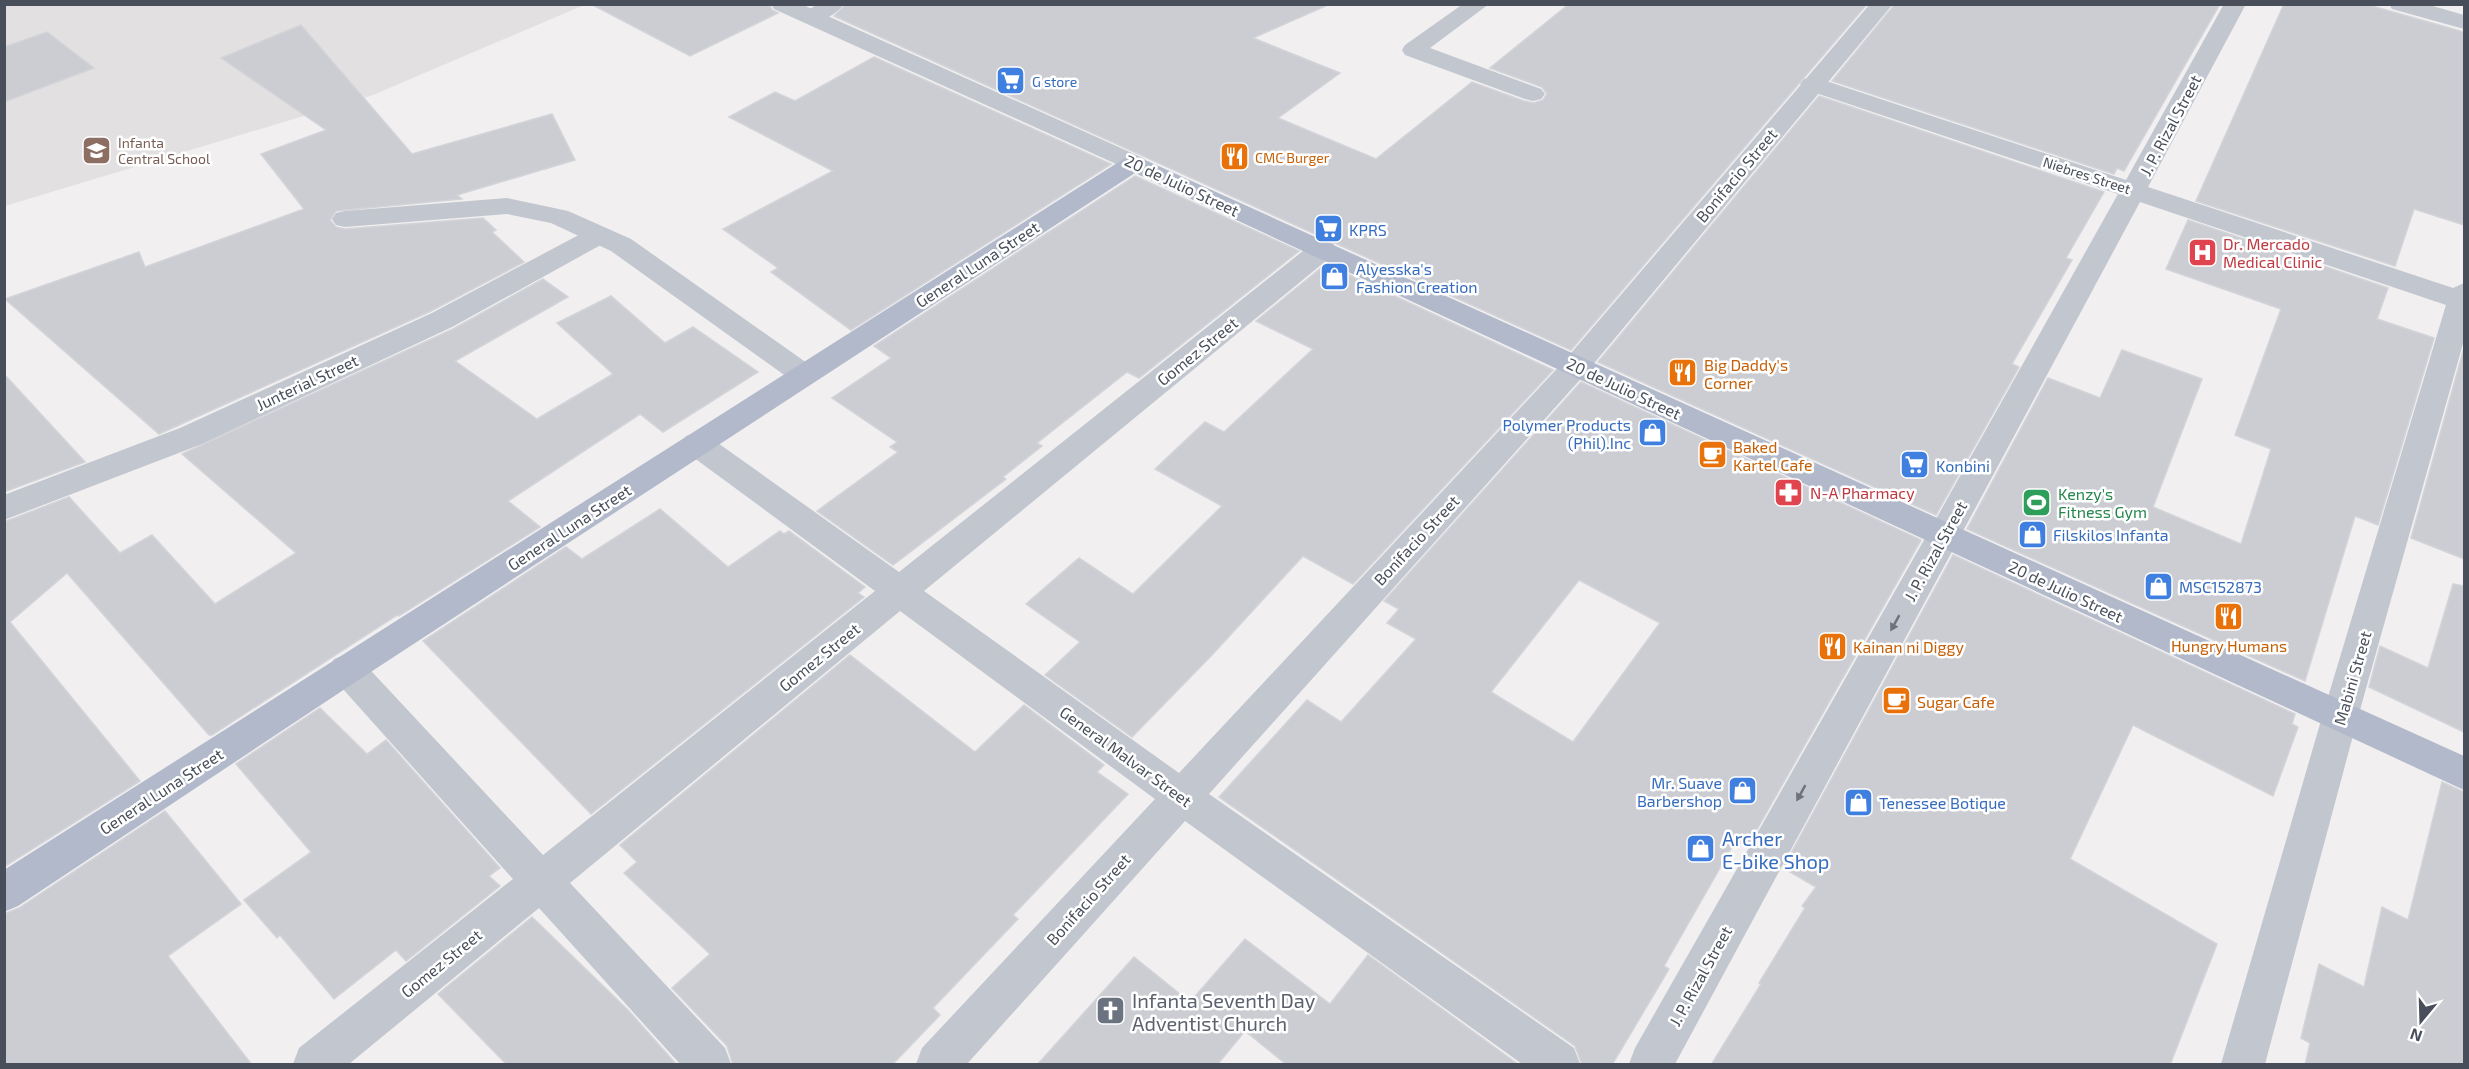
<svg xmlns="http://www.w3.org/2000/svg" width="2469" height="1069" font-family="'Exo 2',sans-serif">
<rect width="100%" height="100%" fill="#f1efef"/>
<polygon fill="#e2e0e0" points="5,5 584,5 373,95 5,206"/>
<g fill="#cccdd3" stroke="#d3d4d9" stroke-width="1.5" fill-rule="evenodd">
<polygon points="591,4 769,4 772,10 778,13 690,56"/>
<polygon points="846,4 1330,4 1253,38 1340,73 1278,118 1376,159 1472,82 1524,101 1534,103 1543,100 1547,94 1542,87 1490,68 1569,4 1867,4 1571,350 834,16"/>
<polygon points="1895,4 2220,4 2124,171 2117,168 2114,174 1832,81"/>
<polygon points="2284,4 2365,4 2464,32 2464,225 2414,209 2395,266 2196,201"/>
<polygon points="301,25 412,154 552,114 575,160 457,195 462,199 336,211 330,220 336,227 345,229 483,218 496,230 492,232 524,262 431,311 159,434 5,299 139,252 145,267 304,209 261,154 326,130 221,58"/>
<polygon points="47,32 94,68 4,102 4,47"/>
<polygon points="874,57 1111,164 851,330 771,272 778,268 723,229 833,171 729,117 775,92 795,101"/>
<polygon points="1819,96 2104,192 2066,258 2072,260 2012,364 2019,367 1936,515 1598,362"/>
<polygon points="1135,176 1299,251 1139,378 1127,372 1037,443 1042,446 1003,477 1006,479 893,565 817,511 898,452 890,447 897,442 832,398 891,358 874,346"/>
<polygon points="2188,220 2388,288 2377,319 2434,338 2378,525 2355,516 2305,681 1967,529 2048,378 2100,398 2122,350 2202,379 2153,507 2241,544 2271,449 2235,435 2281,309 2166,269"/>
<polygon points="1326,264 1553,370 1353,584 1303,556 1212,655 1132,737 1045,675 1080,642 1026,604 1079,558 1133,594 1222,506 1155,469 1205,422 1224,432 1313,349 1256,321"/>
<polygon points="543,279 568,297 455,361 537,419 613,374 557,323 611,296 665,343 693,327 758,372 663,432 640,414 508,501 540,527 399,616 397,615 212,735 209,735 67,573 10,622 140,781 4,867 4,522 69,497 120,553 152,535 215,604 296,553 182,454 453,329"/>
<polygon points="2464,348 2464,559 2411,538"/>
<polygon points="4,374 85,462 4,492"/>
<path d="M1581 382 1921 540 1747 847 1736 840 1664 966 1669 969 1612 1065H1582L1575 1046 1219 797 1307 700 1341 722 1416 639 1387 623 1399 609 1384 601ZM1579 580 1660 623 1573 742 1491 692Z"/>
<polygon points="660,509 728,567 780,531 784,534 789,531 865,587 858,593 864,597 591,814 423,641 566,547 582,559"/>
<polygon points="1953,555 2295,714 2292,724 2298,727 2273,796 2133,725 2070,859 2217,944 2170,1065 1711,1065 1761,984 1759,983 1805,908 1802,906 1816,887 1783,868"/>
<polygon points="2453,584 2464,586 2464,732 2369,687 2380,646 2428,668"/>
<polygon points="850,655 975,752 1024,705 1104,765 1097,772 1128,794 1013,915 1018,919 933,1008 940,1015 892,1065 733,1065 727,1046 672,988 710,954 624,873 637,862 620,845"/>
<polygon points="320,708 367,754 386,740 500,868 489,876 500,886 406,961 396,950 334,999 280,935 277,938 244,900 311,852 236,764"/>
<polygon points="2442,782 2464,792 2464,1065 2305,1065 2310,1043 2301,1038 2319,964 2364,987 2382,907 2408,920"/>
<polygon points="165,811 241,904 168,956 252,1065 4,1065 4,914 19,908"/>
<polygon points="532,917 628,1010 677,1065 507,1065 438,994"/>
<polygon points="1245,939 1330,1004 1368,955 1519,1065 1287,1065 1245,1031 1217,1065 1037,1065 1134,957 1190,1002"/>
</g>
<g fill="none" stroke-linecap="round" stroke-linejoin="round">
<polygon fill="#c1c6cf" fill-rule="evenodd" points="507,198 568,211 631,239 814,368 819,375 814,382 804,385 794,382 611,251 551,223 507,214 345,227 336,225 332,219 336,213 345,211"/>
<g fill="#c1c6cf" fill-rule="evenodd">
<path d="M817 4H844C835 16 817 25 803 22L800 17Z"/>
<polygon points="1463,4 1489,4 1430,48 1541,89 1545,94 1541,99 1533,101 1525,99 1405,55 1402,50 1405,45"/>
<polygon points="2224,4 2246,4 2148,187 2453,288 2464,283 2464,340 2358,717 2265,1064 2221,1064 2322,717 2446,305 2140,202 1956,544 1944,547 1932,544 1927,535 2118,194 1804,89 1800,84 1804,79 1812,77 1820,79 2126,180"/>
<polygon points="599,227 608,229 612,235 608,241 452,327 202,444 4,520 4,495 180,428 432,313 590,229"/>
<polygon points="1323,241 1333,243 1336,249 1333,255 924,591 1179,773 1566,359 1576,356 1586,359 1591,366 1586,373 1209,794 1574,1048 1580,1064 1522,1064 1185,821 967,1064 916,1064 922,1048 1155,799 900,611 570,883 725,1048 731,1064 680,1064 539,908 349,1064 293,1064 299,1048 513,879 334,679 329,669 334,659 347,654 360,659 543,855 875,591 686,452 681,444 686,436 697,433 708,436 899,572 1313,243"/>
</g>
<g fill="#c1c6cf" fill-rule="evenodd">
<polygon points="771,4 801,4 1143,158 1147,163 1143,168 1134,171 1125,168 774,9"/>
<polygon points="1870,4 1893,4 1586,373 1576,376 1566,373 1561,366 1566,359"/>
<polygon points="2389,4 2426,4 2464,15 2464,29 2392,9"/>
<polygon points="1944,523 1956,526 1961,535 1675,1064 1629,1064 1635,1048 1932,526"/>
</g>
<polygon fill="#b1b9ca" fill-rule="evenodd" points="1134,155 2464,756 2464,790 1135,173 360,679 18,906 4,912 4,870 1125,158"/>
</g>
<defs><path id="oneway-solid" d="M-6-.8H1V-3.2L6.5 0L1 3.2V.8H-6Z" transform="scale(1.5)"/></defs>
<g fill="#6d737d">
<use href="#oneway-solid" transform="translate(1895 623) rotate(119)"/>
<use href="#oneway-solid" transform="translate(1801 793) rotate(119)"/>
</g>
<defs>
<symbol id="supermarket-square" viewBox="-11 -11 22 22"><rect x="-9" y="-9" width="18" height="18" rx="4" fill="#3f7fe0" stroke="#fff"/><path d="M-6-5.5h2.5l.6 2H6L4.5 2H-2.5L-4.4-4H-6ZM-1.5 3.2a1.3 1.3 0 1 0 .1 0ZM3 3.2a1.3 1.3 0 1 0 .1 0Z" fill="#fff"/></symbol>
<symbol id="school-square" viewBox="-11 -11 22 22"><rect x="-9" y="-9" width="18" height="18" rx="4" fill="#8d6e63" stroke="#fff"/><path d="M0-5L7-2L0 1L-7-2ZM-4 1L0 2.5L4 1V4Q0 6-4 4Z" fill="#fff"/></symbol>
<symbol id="restaurant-square" viewBox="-11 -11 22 22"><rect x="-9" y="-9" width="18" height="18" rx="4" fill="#e8710a" stroke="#fff"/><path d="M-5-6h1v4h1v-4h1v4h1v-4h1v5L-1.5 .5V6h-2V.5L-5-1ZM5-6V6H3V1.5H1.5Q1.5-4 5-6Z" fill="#fff"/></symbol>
<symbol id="hospital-square" viewBox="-11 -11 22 22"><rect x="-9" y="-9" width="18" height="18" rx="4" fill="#e0444e" stroke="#fff"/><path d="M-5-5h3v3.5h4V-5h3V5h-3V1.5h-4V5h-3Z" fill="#fff"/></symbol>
<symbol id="shop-square" viewBox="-11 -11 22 22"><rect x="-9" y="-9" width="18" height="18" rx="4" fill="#3f7fe0" stroke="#fff"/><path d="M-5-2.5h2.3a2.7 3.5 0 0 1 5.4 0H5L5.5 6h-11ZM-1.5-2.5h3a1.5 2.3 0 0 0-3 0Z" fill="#fff"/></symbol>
<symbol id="cafe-square" viewBox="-11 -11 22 22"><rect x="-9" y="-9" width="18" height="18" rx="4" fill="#e8710a" stroke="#fff"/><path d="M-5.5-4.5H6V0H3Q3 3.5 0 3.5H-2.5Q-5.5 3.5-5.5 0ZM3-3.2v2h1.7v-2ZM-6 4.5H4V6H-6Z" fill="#fff"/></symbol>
<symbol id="pharmacy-square" viewBox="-11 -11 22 22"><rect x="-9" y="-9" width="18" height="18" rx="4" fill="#e0444e" stroke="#fff"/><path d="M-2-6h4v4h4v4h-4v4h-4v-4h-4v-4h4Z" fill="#fff"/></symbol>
<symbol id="stadium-square" viewBox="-11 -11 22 22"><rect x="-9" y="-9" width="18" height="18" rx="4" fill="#2e9e5b" stroke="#fff"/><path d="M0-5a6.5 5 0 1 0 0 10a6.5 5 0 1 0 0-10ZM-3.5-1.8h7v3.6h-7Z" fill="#fff"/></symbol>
<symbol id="church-square" viewBox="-11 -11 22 22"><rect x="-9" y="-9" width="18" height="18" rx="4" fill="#6b7280" stroke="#fff"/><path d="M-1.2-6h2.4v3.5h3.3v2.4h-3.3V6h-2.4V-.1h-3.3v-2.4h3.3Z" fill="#fff"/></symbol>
</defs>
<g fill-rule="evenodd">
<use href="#supermarket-square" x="994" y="64" width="33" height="33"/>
<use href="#school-square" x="80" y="134" width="33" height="33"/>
<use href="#restaurant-square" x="1218" y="140" width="33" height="33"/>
<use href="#supermarket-square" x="1312" y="212" width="33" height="33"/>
<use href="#hospital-square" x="2186" y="236" width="33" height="33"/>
<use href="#shop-square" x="1318" y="260" width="33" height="33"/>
<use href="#restaurant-square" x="1666" y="356" width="33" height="33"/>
<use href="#shop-square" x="1636" y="416" width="33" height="33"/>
<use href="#cafe-square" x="1696" y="438" width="33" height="33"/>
<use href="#supermarket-square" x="1898" y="448" width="33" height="33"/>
<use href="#pharmacy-square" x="1772" y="476" width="33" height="33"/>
<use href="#stadium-square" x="2020" y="486" width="33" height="33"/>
<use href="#shop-square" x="2016" y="518" width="33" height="33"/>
<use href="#shop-square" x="2142" y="570" width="33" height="33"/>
<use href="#restaurant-square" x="2212" y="600" width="33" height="33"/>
<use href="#restaurant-square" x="1816" y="630" width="33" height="33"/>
<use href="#cafe-square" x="1880" y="684" width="33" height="33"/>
<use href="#shop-square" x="1726" y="774" width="33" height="33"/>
<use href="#shop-square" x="1842" y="786" width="33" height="33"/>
<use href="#shop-square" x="1684" y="832" width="33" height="33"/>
<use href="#church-square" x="1094" y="994" width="33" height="33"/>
</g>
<g text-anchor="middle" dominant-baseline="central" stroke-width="5" stroke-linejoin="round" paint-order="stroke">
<g font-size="14" fill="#366cbe" stroke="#fff" text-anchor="start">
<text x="1032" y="81">G store</text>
</g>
<g font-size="14" fill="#785e54" stroke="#fff" text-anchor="start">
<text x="118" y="142">Infanta<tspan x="118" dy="16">Central School</tspan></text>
</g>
<g font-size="14" fill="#c56008" stroke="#fff" text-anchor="start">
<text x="1255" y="157">CMC Burger</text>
</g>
<g font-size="14" fill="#494f5a" stroke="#fff">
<text transform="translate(2087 175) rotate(18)">Niebres Street</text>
</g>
<g font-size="16" fill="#494f5a" stroke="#fff">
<text transform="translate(2170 125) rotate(-62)">J. P. Rizal Street</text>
<text transform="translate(1736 175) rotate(-50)">Bonifacio Street</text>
<text transform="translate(1182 185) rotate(25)">20 de Julio Street</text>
<text transform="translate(977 264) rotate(-33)">General Luna Street</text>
<text transform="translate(1197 351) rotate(-39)">Gomez Street</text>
<text transform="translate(307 382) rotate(-25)">Junterial Street</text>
<text transform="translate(1624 388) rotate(25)">20 de Julio Street</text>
<text transform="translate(569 527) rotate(-33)">General Luna Street</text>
<text transform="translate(1416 540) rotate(-47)">Bonifacio Street</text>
<text transform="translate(1935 551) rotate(-61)">J. P. Rizal Street</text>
<text transform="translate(2066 591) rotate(25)">20 de Julio Street</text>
<text transform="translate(819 657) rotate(-39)">Gomez Street</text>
<text transform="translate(2352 678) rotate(-74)">Mabini Street</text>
<text transform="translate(1126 756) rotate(36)">General Malvar Street</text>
<text transform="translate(161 791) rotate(-33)">General Luna Street</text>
<text transform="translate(1088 899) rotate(-48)">Bonifacio Street</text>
<text transform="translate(441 963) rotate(-39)">Gomez Street</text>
<text transform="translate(1700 976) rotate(-61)">J. P. Rizal Street</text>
</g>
<g font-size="16" fill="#366cbe" stroke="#fff" text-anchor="start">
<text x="1349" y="229">KPRS</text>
<text x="1356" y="268">Alyesska's<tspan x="1356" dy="18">Fashion Creation</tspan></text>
<text x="1631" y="424" text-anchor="end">Polymer Products<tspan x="1631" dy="18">(Phil).Inc</tspan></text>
<text x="1936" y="465">Konbini</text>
<text x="2053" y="534">Filskilos Infanta</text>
<text x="2179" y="586">MSC152873</text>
<text x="1722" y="782" text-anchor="end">Mr. Suave<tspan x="1722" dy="18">Barbershop</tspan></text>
<text x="1879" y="802">Tenessee Botique</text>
</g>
<g font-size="16" fill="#be3a42" stroke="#fff" text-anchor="start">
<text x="2223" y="243">Dr. Mercado<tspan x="2223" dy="18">Medical Clinic</tspan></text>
<text x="1810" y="492">N-A Pharmacy</text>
</g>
<g font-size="16" fill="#c56008" stroke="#fff" text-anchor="start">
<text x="1704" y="364">Big Daddy's<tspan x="1704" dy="18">Corner</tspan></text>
<text x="1733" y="446">Baked<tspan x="1733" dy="18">Kartel Cafe</tspan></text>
<text x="2229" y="645" text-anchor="middle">Hungry Humans</text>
<text x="1853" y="646">Kainan ni Diggy</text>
<text x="1917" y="701">Sugar Cafe</text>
</g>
<g font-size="16" fill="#27864d" stroke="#fff" text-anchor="start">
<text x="2058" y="493">Kenzy's<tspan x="2058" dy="18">Fitness Gym</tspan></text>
</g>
<g font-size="20" fill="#366cbe" stroke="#fff" text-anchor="start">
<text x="1722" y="838">Archer<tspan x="1722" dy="23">E-bike Shop</tspan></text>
</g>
<g font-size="20" fill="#5b616d" stroke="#fff" text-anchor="start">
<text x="1132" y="1000">Infanta Seventh Day<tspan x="1132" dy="23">Adventist Church</tspan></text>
</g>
</g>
<rect width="2469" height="1069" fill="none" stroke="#494f5a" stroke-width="12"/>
<g transform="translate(2421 1021) rotate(199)" stroke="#ffffff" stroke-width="4.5" paint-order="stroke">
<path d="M0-4.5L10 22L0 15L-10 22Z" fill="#494f5a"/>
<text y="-9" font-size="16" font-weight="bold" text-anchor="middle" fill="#494f5a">N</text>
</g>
</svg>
